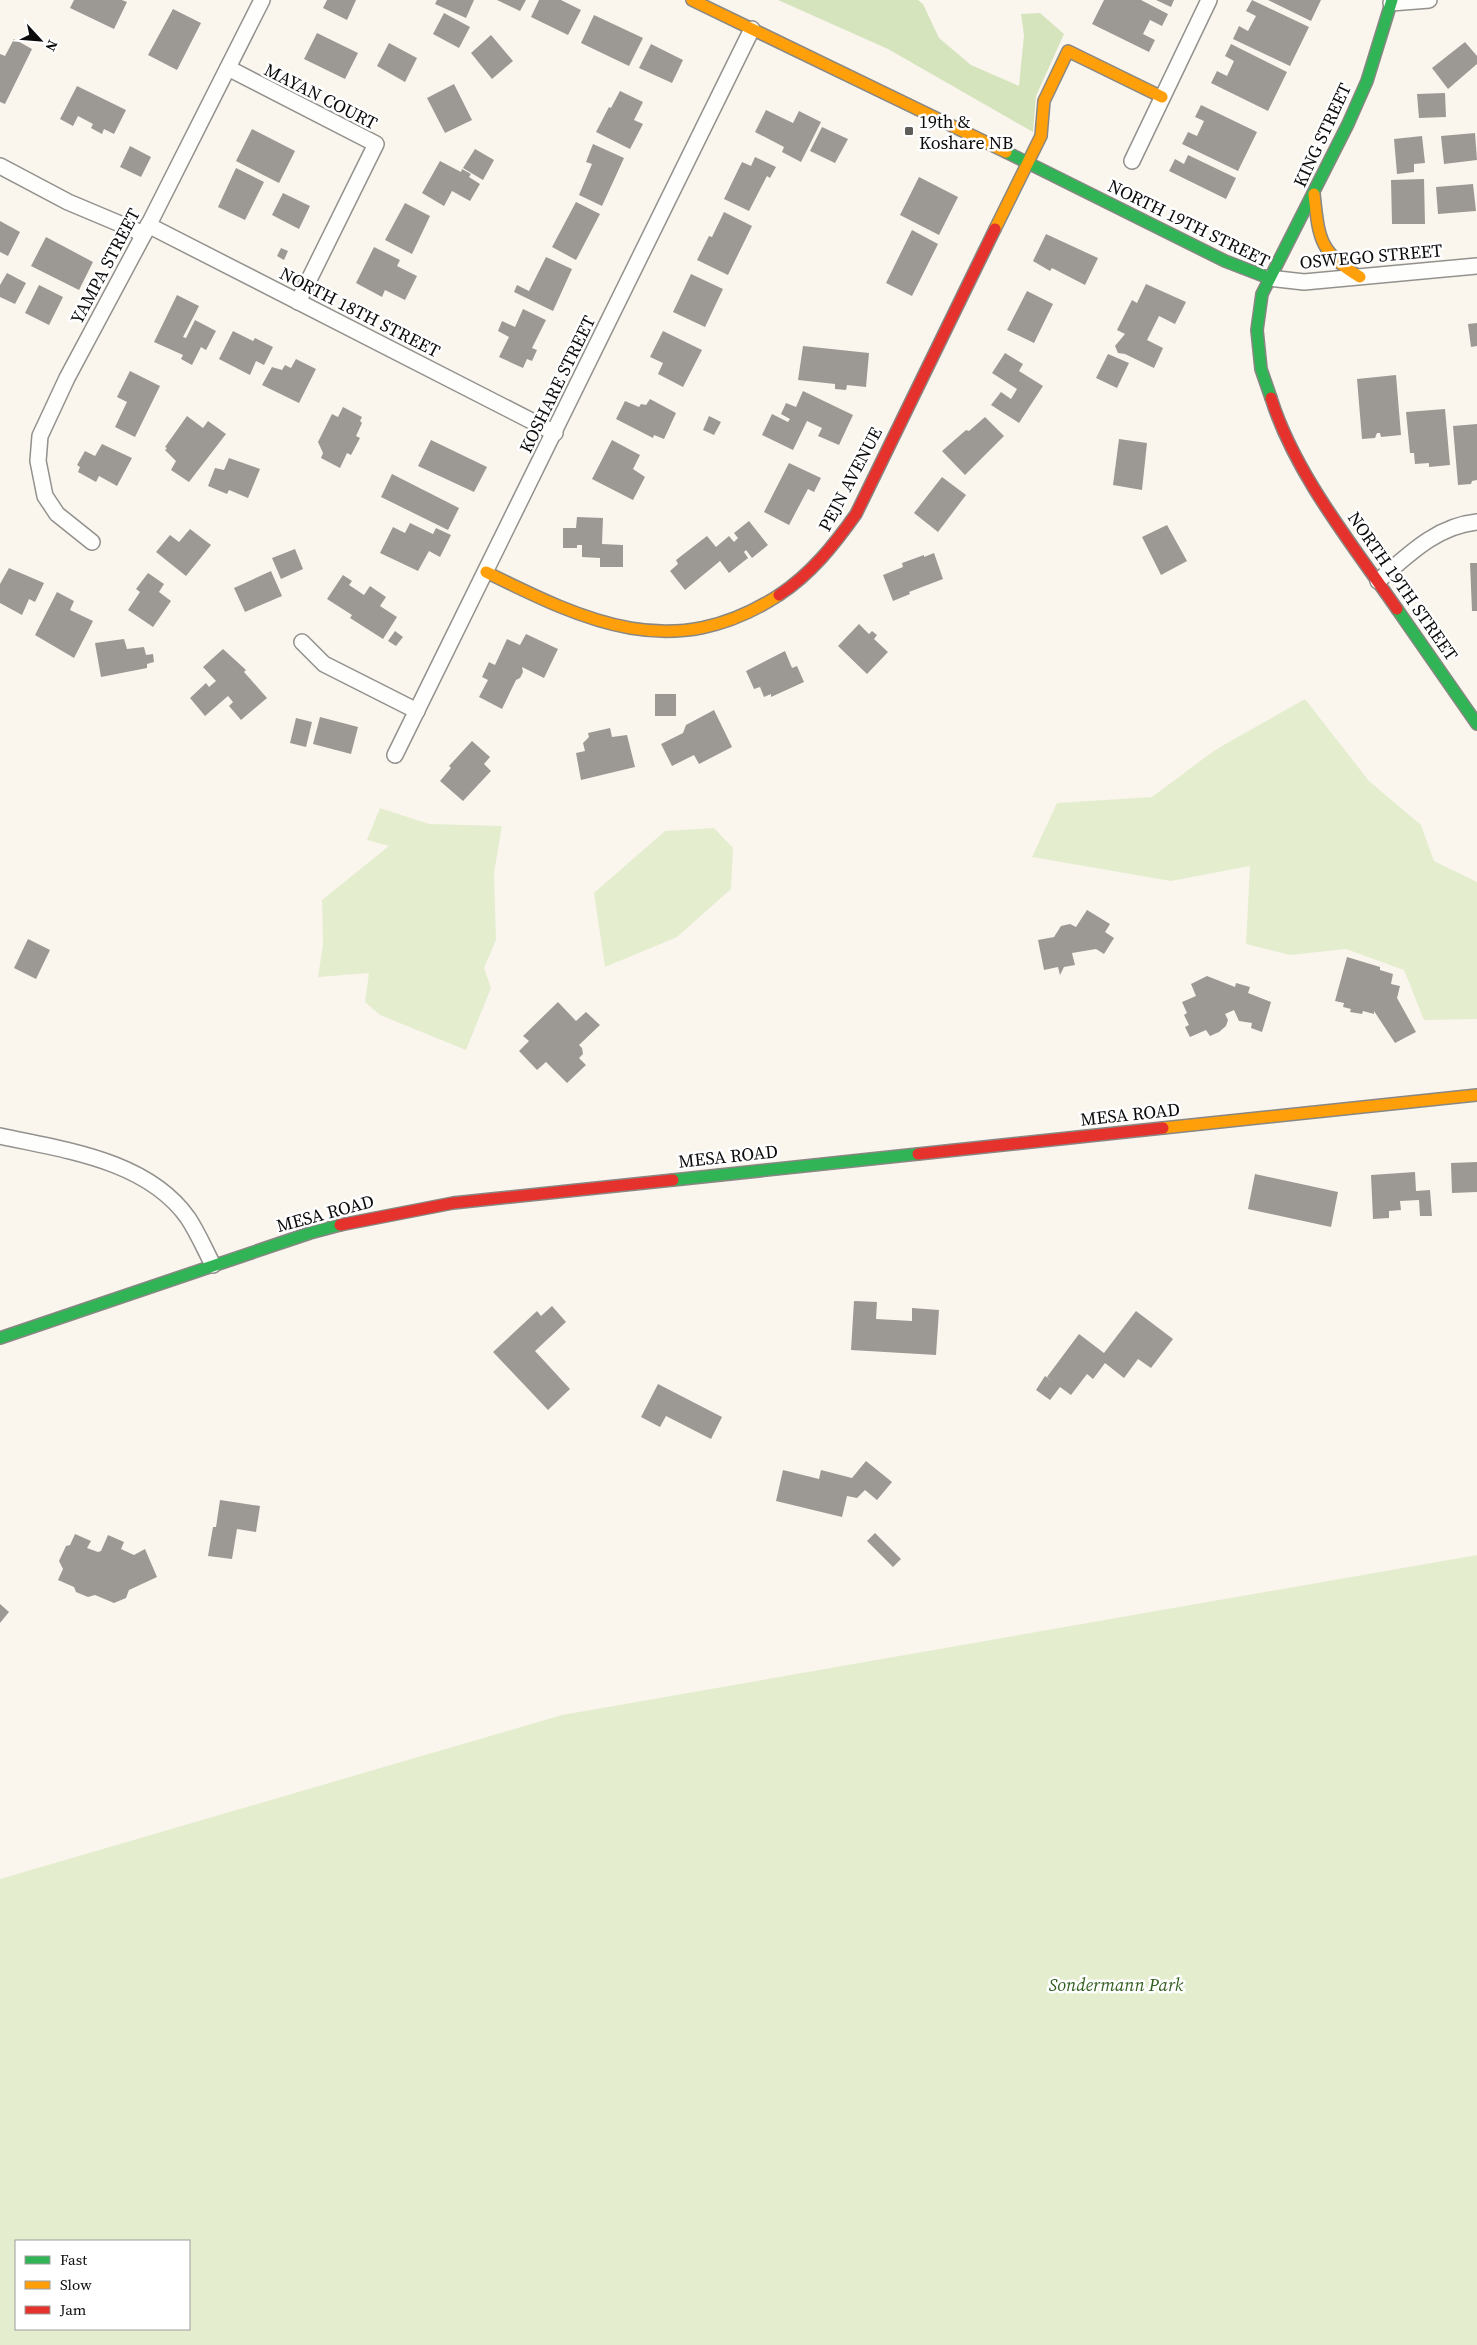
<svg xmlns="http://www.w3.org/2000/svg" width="1477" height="2345" font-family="'Source Serif 4',serif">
<rect width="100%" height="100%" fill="#faf6ee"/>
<g fill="#e5edcf" fill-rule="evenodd">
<polygon points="1305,699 1369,781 1421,825 1434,861 1477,882 1477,1019 1424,1020 1404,970 1346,949 1290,955 1246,944 1250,866 1171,881 1032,857 1057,803 1152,797 1215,750"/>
<polygon points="380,808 429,824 502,826 494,873 496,940 484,968 491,988 466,1050 380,1015 365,1002 369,973 318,977 323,944 322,900 389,846 367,840"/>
<polygon points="714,828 733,848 731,889 677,937 605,967 594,893 665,831"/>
<path d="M1477 1555V2345H0V1879L562 1715ZM16 2241H189V2329H16Z"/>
</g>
<polygon fill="#d6e4be" points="778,0 918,0 923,4 939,38 971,65 1019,86 1024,35 1021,14 1040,13 1064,34 1036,96 1033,132 888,49"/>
<g fill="#9c9995">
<polygon points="74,0 122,0 127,2 114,29 70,8"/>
<polygon points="327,0 356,0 347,20 323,8"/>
<polygon points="437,0 474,0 466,18 435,4"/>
<polygon points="497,0 526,0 520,11"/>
<polygon points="539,0 561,0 581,10 568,35 531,17"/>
<polygon points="1104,0 1141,0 1168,14 1162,26 1150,20 1143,34 1155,40 1149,52 1092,24"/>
<polygon points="1156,0 1174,0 1171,7"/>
<polygon points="1252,0 1309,27 1290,66 1233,39 1239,26 1248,31 1256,16 1246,11"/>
<polygon points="1268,0 1321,0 1311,21"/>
<polygon points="173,9 201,23 177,70 148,55"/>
<polygon points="444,13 470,27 459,48 433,34"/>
<polygon points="594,15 643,38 629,66 581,43"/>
<polygon points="317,33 358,53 345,79 304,59"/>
<polygon points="491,35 513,61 492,79 471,53"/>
<polygon points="14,39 32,49 5,104 0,102 0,54 5,56"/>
<polygon points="1465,42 1477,56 1477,64 1448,89 1432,68"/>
<polygon points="389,43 417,58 405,82 377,66"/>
<polygon points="651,44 683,60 672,83 639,68"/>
<polygon points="1231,44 1287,72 1268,111 1211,83 1217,71 1227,76 1234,61 1225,56"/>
<polygon points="454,84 472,120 445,133 427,98"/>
<polygon points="77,86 126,110 114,134 104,129 102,134 91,128 93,124 78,116 73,126 60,119"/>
<polygon points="620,91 643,102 634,120 643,124 630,149 596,132 609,107 611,108"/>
<polygon points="1445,93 1446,117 1419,118 1417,94"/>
<polygon points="1201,105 1257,132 1238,171 1182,144 1188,132 1197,136 1204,121 1195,117"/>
<polygon points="766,110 793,123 799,111 821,122 801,162 782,152 784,147 755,132"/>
<polygon points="822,127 848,139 835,163 810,151"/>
<polygon points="252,129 295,151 279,183 236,161"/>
<polygon points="1475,133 1477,160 1444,164 1441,136"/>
<polygon points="1422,136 1425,163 1414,164 1414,172 1397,174 1394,139"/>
<polygon points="593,144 624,158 602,206 579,195 592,164 586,162"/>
<polygon points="130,146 151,157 141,177 120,167"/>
<polygon points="475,149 494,160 483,180 463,168"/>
<polygon points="1188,155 1236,178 1226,199 1169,171 1175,159 1184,164"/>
<polygon points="755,157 776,167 770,178 767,176 749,211 724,199 742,162 751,166"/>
<polygon points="440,161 461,172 462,169 471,174 469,177 480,184 470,201 452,191 444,206 422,193"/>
<polygon points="236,168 264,182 245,220 218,207"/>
<polygon points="919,177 958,197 939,235 900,215"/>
<polygon points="1424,179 1425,224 1392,224 1391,180"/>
<polygon points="1473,184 1476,211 1438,214 1436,187"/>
<polygon points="283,193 310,206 299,229 272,215"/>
<polygon points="576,202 600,214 576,260 552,247"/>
<polygon points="405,203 430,216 412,254 385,240"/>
<polygon points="724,212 752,226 728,275 697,260 709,236 712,237"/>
<polygon points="0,221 20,232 8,256 0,252"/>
<polygon points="912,230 938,244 912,296 886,283"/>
<polygon points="1046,234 1098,258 1085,285 1052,268 1050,271 1033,261"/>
<polygon points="46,237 93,262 79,290 31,266"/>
<polygon points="374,247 400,260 397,266 417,276 405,300 385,290 382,297 356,283"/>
<polygon points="281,248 288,251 284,260 277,256"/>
<polygon points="546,257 572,269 553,311 514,292 517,285 529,291"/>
<polygon points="7,273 26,283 15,304 0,297 0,285"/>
<polygon points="691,274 723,289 705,327 673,312"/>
<polygon points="1146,284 1186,302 1175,324 1159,316 1147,340 1163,348 1154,368 1125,354 1118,353 1115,346 1125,334 1117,330 1132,300 1137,303"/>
<polygon points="39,285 63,297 49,325 25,313"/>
<polygon points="1027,291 1053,304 1034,343 1007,330"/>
<polygon points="177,295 199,306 183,337 186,338 195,320 216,331 206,350 201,347 192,365 181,359 183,355 154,342"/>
<polygon points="523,309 546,320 532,348 537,350 532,361 527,359 523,368 499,357 509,337 498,331 502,321 515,327"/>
<polygon points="1477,323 1477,346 1471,347 1468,324"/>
<polygon points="233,331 253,341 255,338 273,347 264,365 256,361 250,375 219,359"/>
<polygon points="663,331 702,350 683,387 658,374 663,363 650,357"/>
<polygon points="803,346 869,353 866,387 847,385 846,390 835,389 835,384 798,380"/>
<polygon points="1005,353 1023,364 1019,371 1043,386 1019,423 991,405 1001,392 1011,399 1017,389 992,373"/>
<polygon points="1108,354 1129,363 1117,388 1096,378"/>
<polygon points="296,359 316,369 299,403 262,385 272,367 282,370 285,365 291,368"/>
<polygon points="130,371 160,386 135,437 115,427 127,402 117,397"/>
<polygon points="1396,375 1401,435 1381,437 1380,433 1377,433 1375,438 1362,439 1357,379"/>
<polygon points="803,391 853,415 839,445 818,436 822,428 807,421 793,450 762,435 772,414 788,422 790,419 781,414 786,403 796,407"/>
<polygon points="650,399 676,413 664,439 654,435 653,438 616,419 625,401 639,407 641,404 646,405"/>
<polygon points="343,407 362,417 360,421 362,423 356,436 360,438 351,455 347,453 340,468 321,458 323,453 318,442 332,414 338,417"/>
<polygon points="1445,409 1450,465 1429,467 1429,463 1415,464 1414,453 1410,453 1406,412"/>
<polygon points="187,416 203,428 208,421 226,434 189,482 171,470 176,461 165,450 167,448 165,447"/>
<polygon points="709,416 721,422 714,435 703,430"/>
<polygon points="985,417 1004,436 965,475 942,451 966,430 969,431"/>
<polygon points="1477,424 1477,480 1472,481 1471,484 1458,485 1453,426"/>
<polygon points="1119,439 1147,443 1142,490 1113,485"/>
<polygon points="431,440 487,467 474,492 418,466"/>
<polygon points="612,440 640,455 633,469 645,477 633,500 592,479"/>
<polygon points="102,444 132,458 117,486 99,476 96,482 78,472 80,467 77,465 85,451 95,456"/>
<polygon points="229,458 260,469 248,498 229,490 227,494 208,486 215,468 224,470"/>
<polygon points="789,463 821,478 814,492 808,489 789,525 764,512"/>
<polygon points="392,474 459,508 448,530 381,497"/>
<polygon points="942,477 966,495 938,532 914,513"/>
<polygon points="577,517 603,518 602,544 623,545 623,567 600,567 600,558 582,557 582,545 577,545 577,548 563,548 563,528 576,528"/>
<polygon points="749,521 768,545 752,558 746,550 744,552 748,558 729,573 720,561 685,590 670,571 678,564 676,560 707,536 716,547 729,536 734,542 738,538 734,533"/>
<polygon points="410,523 433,534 436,528 451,535 440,557 429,551 418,571 380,553 393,527 405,533"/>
<polygon points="1167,525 1187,561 1161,575 1142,537"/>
<polygon points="190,529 211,545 186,576 156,552 170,535 179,542"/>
<polygon points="295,549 303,569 281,579 272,558"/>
<polygon points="934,553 943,579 909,592 910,594 893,601 883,575 903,567 902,563 924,555 924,557"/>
<polygon points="1470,563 1477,563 1477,611 1472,611"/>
<polygon points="9,568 44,583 35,602 29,599 22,615 0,603 0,584"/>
<polygon points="271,571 282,596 245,612 234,588"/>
<polygon points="148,573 164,584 159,592 171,601 153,627 128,610 140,592 136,589"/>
<polygon points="343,575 352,581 349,585 364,595 370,586 386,597 380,606 397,617 383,639 350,618 352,615 327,599"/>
<polygon points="57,592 74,601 70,610 93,621 74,658 35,635"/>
<polygon points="859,624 869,634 872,631 877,635 874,639 888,652 867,674 838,646"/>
<polygon points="395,631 403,637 396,646 388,641"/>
<polygon points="526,634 558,649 544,678 522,667 523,672 520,678 516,680 502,709 479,697 488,680 482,677 489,662 495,665 507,639 520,645"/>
<polygon points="124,639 127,649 144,647 146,655 153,654 154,662 147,664 147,668 101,677 95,643"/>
<polygon points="223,649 246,670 244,672 267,698 241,720 229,706 233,702 228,696 205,716 190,698 206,683 209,687 216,681 203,667"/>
<polygon points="785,651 792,668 797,666 804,682 771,697 771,694 764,697 760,687 754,689 746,671"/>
<rect x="655" y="694" width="21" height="22"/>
<polygon points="714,710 732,747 699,764 694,755 672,766 661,744 683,733 686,725"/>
<polygon points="320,717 358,727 351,754 313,744"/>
<polygon points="296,718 312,722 306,747 290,743"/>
<polygon points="610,728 612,737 627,735 635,767 581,780 576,753 585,751 583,743 589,737 588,733"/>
<polygon points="472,741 490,757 484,764 491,771 463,801 440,781 451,768 449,766"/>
<polygon points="1087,910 1110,924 1105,932 1114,938 1104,954 1096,949 1072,953 1075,965 1064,967 1060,975 1058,967 1044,970 1038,940 1054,937 1061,926 1070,924 1076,927"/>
<polygon points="28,939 50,950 36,979 14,968"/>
<polygon points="1347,957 1380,967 1380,970 1393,974 1391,984 1400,986 1397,998 1416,1032 1395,1043 1374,1011 1374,1014 1363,1011 1362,1014 1350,1012 1351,1009 1343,1007 1344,1003 1335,1001"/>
<polygon points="1207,976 1235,987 1236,983 1250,987 1248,993 1271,1002 1262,1032 1251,1028 1252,1023 1239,1021 1234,1010 1225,1014 1228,1020 1226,1026 1219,1032 1210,1036 1206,1030 1190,1037 1185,1027 1189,1025 1184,1015 1187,1013 1182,1002 1196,996 1191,984"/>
<polygon points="558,1002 576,1021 586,1012 600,1025 579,1045 582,1048 583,1054 579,1058 586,1065 567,1083 546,1062 537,1070 519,1051 529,1041 523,1036"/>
<polygon points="1477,1162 1477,1192 1452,1193 1451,1163"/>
<polygon points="1415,1172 1416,1191 1430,1190 1432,1216 1420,1216 1419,1200 1400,1201 1401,1210 1389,1211 1389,1218 1373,1219 1371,1175"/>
<polygon points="1255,1174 1338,1192 1331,1227 1248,1209"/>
<polygon points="854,1301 877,1302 876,1319 912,1321 912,1308 939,1310 936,1355 851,1350"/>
<polygon points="552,1306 566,1322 535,1351 570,1389 548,1410 493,1352 537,1311 541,1316"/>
<polygon points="1136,1311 1173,1339 1151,1368 1138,1359 1124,1378 1105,1363 1093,1379 1087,1374 1071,1395 1060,1387 1050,1400 1036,1390 1045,1376 1052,1381 1047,1377 1079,1334 1104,1353"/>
<polygon points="658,1384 722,1417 711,1439 666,1416 660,1427 641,1417"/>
<polygon points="866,1461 892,1482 877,1500 865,1490 857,1498 847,1496 842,1517 776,1501 783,1470 819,1479 821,1470 852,1478"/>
<polygon points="220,1500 260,1506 256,1532 237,1529 232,1559 208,1556 213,1527 216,1527"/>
<polygon points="875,1533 901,1559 893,1567 867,1541"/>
<polygon points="75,1534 91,1541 87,1548 98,1552 101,1551 108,1535 124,1542 121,1549 134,1555 145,1549 157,1577 129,1590 126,1598 114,1603 95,1595 88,1597 76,1592 74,1587 58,1580 63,1569 59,1561 66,1546 70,1545"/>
<polygon points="0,1604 9,1612 0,1623"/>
</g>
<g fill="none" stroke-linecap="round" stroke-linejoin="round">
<defs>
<g id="street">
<polyline points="1391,3 1429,0"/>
<polyline points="228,68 376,144 298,302"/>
<polyline points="1132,161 1209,0"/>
<polyline points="0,166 68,202 144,234"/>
<polyline points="148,225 555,433"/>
<polyline points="1269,278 1304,282 1477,266"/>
<polyline points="92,542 57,514 45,496 38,461 40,436 67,378 144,234 262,0"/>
<path d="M1378 581C1407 556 1436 526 1477 522"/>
<polyline points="302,642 324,664 417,711"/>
<polyline points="395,755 752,29"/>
<path d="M0 1136C64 1150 147 1160 188 1218 198 1233 205 1250 213 1265"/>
</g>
<g id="fast">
<polyline points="1006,152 1225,261 1269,278"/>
<polyline points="1271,398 1261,369 1257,330 1262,294 1348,124 1367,81 1392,0"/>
<polyline points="1397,609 1477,724"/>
<polyline points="673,1180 918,1154"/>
<polyline points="0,1338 310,1233 340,1225"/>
</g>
<g id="slow">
<polyline points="692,0 1006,152"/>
<path d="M1314 194C1319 239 1319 252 1360 277"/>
<polyline points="995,229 1041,136 1044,101 1068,51 1162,97"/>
<path d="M486 572C587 622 673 664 779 595"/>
<polyline points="1163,1128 1477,1095"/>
</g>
<g id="jam">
<path d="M1271 398C1295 474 1352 544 1397 609"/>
<path d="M779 595C811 574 834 545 856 514L995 229"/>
<polyline points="918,1154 1163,1128"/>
<polyline points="340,1225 453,1203 673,1180"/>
</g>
</defs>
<use href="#street" stroke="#93918d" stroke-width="18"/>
<use href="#fast" stroke="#898784" stroke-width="14"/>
<use href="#slow" stroke="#898784" stroke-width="14"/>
<use href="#jam" stroke="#898784" stroke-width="14"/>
<use href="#street" stroke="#fefefc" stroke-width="15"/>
<use href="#fast" stroke="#30b455" stroke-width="11"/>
<use href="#slow" stroke="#ff9f0a" stroke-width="11"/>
<use href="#jam" stroke="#e5322d" stroke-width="11"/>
</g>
<rect fill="#5f5d5a" stroke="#fff" stroke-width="2" x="904" y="126" width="10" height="10" rx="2.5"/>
<g text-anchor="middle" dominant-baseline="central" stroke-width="5" stroke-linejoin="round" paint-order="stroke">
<g font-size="18" fill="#0b0b0b" stroke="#fff">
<text transform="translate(321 96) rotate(27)">MAYAN COURT</text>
<text transform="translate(1322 135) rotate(-65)">KING STREET</text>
<text transform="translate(1189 223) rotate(26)">NORTH 19TH STREET</text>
<text transform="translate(1371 256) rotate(-5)">OSWEGO STREET</text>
<text transform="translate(105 266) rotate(-62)">YAMPA STREET</text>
<text transform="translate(360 312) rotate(27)">NORTH 18TH STREET</text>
<text transform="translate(557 384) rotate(-64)">KOSHARE STREET</text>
<text transform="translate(850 479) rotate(-62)">PEJN AVENUE</text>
<text transform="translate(1403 586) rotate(55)">NORTH 19TH STREET</text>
<text transform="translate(1130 1114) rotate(-6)">MESA ROAD</text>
<text transform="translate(728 1156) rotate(-6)">MESA ROAD</text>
<text transform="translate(325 1213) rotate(-15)">MESA ROAD</text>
</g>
<g font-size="18" fill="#0b0b0b" stroke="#fff" text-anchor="start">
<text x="919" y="121">19th &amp;<tspan x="919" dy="21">Koshare NB</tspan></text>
</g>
<g font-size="18" font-style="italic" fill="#325f1f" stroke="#fff">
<text x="1116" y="1984">Sondermann Park</text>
</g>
</g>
<rect x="15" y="2240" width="175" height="90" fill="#ffffff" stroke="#9d9d9d"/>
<rect x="25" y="2256" width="25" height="8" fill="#30b455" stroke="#9d9d9d"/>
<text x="60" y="2265" font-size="15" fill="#0b0b0b">Fast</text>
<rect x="25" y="2281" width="25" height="8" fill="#ff9f0a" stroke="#9d9d9d"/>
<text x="60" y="2290" font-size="15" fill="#0b0b0b">Slow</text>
<rect x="25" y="2306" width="25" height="8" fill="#e5322d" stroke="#9d9d9d"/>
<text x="60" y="2315" font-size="15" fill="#0b0b0b">Jam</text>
<g transform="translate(40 40) rotate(116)" stroke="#ffffff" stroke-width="4" paint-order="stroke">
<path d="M0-4L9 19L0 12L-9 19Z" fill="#0b0b0b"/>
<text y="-8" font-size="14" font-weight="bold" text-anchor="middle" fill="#0b0b0b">N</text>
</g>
</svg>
